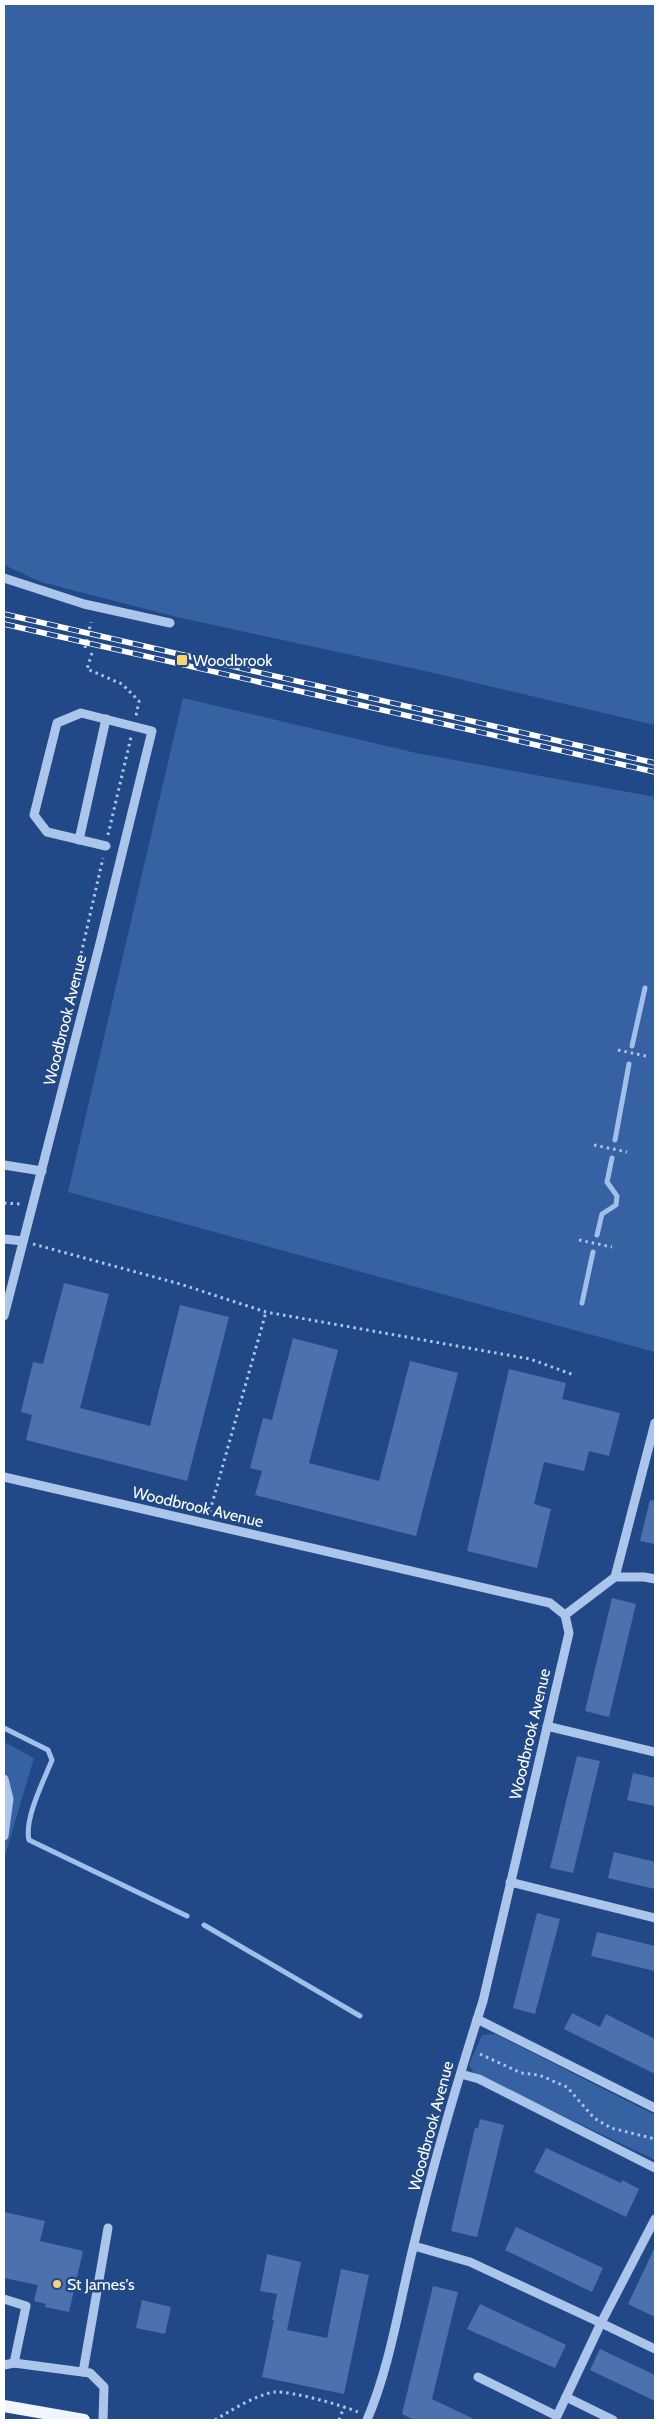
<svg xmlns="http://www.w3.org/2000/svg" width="659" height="2424" font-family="Cabin,sans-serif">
<rect width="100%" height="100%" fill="#224987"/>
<g fill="#3662a4">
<polygon points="4,4 655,4 655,725 434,673 177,617 41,582 4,565"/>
<polygon points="183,698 416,753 655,797 655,1352 68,1192"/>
<polygon points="4,1742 34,1758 4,1859"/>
<polygon points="495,2034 655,2115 655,2160 474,2073 469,2065 482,2035"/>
</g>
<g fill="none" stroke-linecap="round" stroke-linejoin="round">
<g stroke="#a0bfeb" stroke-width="5">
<polyline points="632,1046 645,988"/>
<polyline points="615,1140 629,1064"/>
<polyline points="597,1235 602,1214 616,1205 617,1196 607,1182 612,1158"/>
<polyline points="582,1303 593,1252"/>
<path d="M4 1728 48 1750 52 1760C44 1780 24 1819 29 1840L187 1916"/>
<polyline points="204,1925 360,2016"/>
</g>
</g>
<g fill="#4b72af">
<polygon points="64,1283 109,1294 80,1408 150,1426 180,1305 229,1317 187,1481 26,1440 32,1415 21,1412 33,1362 43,1364"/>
<polygon points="293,1338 338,1350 309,1463 379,1481 410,1361 458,1373 416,1536 255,1495 262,1471 250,1468 263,1418 272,1420"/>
<polygon points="509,1369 566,1383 562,1399 620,1413 609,1456 589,1451 584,1471 544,1462 534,1504 551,1509 537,1568 467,1551"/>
<polygon points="650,1500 655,1501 655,1544 640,1541"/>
<polygon points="612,1598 636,1604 609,1717 585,1711"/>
<polygon points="577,1756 600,1761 573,1873 550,1868"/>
<polygon points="633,1773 655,1778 655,1806 627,1800"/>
<polygon points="614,1852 655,1862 655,1889 608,1878"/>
<polygon points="537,1913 560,1919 535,2014 513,2008"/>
<polygon points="597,1932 655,1946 655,1971 591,1956"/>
<polygon points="572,2013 600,2027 606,2014 655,2039 655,2074 564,2029"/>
<polygon points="480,2119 504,2125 477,2237 451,2231 475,2128 478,2128"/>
<polygon points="546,2148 621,2183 622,2180 639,2189 626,2217 534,2172"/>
<polygon points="4,2212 45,2221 40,2241 83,2251 69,2312 45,2307 46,2304 34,2301 38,2285 4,2278"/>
<polygon points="516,2227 603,2268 592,2292 505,2250"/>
<polygon points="655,2247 655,2317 628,2304"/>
<polygon points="267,2254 301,2262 287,2330 327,2338 341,2269 369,2275 344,2394 262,2377 274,2320 272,2320 277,2294 260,2291"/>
<polygon points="433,2286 458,2292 432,2399 476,2420 414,2420 402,2414"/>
<polygon points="142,2300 171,2307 165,2334 136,2328"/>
<polygon points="480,2304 566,2345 555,2368 467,2329"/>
<polygon points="600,2349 655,2375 655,2401 590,2370"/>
</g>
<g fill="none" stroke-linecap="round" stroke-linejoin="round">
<g stroke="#acc5ea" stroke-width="3" stroke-dasharray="2.5 4" stroke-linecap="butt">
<polyline points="85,648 91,622"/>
<polyline points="92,653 87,669 122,684 139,701 136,716"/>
<polyline points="108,835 131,737"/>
<polyline points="71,998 103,858"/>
<polyline points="618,1050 646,1056"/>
<polyline points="594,1145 627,1152"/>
<polyline points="4,1203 21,1204"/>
<polyline points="579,1240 612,1247"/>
<polyline points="33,1244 180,1284 266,1312 530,1359 574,1375"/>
<polyline points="210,1511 266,1312"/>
<polyline points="480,2054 521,2073 539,2075 567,2087 594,2118 611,2128 655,2139"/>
<path d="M215 2420C230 2411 257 2394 275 2392 292 2391 341 2405 358 2412"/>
<polyline points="339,2420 344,2407"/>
</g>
<g stroke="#acc5ea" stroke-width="9">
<polyline points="4,578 84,604 170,623"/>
<polyline points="79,840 106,719"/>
<polyline points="4,1165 42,1171"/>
<polyline points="4,1239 23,1241"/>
<polyline points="4,1316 99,947 152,731 81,713 57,723 34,815 47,832 106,846"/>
<path d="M4 1477 550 1603 565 1615 569 1633 483 2001C457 2082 433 2165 413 2248 399 2305 390 2366 367 2420"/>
<polyline points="615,1577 655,1423"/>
<polyline points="565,1615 615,1577 644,1577 655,1579"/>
<polyline points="547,1726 655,1752"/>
<polyline points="4,1779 9,1799 4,1836"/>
<polyline points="510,1882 655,1918"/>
<polyline points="477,2019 655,2108"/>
<polyline points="461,2074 479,2079 655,2168"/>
<polyline points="414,2246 470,2262 601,2323 655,2219"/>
<polyline points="4,2299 26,2306 14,2363"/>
<polyline points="4,2365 14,2363 90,2373 104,2387 103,2420"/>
<polyline points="83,2372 108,2228"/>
<polyline points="478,2377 557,2416 601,2323 655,2349"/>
<polyline points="566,2397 613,2420"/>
</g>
<polyline stroke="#f0f5fe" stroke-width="12" points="4,2406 84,2420"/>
<defs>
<g id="rail">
<polyline points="4,614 655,763"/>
<polyline points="4,624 655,772"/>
</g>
</defs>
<use href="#rail" stroke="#fff" stroke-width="5.5"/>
<use href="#rail" stroke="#224987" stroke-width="4" stroke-dasharray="11" stroke-linecap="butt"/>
</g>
<g fill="#f6d56e" stroke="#224987" stroke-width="2">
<rect x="176" y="654" width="12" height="12" rx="2.5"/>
<circle cx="57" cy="2284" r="5"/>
</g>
<g text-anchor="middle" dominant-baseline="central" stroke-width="5" stroke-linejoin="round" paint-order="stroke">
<g font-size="16" fill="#fff" stroke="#224987" text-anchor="start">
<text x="193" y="660">Woodbrook</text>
<text x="67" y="2284">St James's</text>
</g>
<g font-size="16" fill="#fff" stroke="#224987">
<text transform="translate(65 1020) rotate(-76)">Woodbrook Avenue</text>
<text transform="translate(198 1507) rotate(13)">Woodbrook Avenue</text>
<text transform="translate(530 1734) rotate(-77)">Woodbrook Avenue</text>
<text transform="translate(431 2126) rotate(-75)">Woodbrook Avenue</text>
</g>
</g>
<rect width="659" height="2424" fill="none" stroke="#ffffff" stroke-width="10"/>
</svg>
